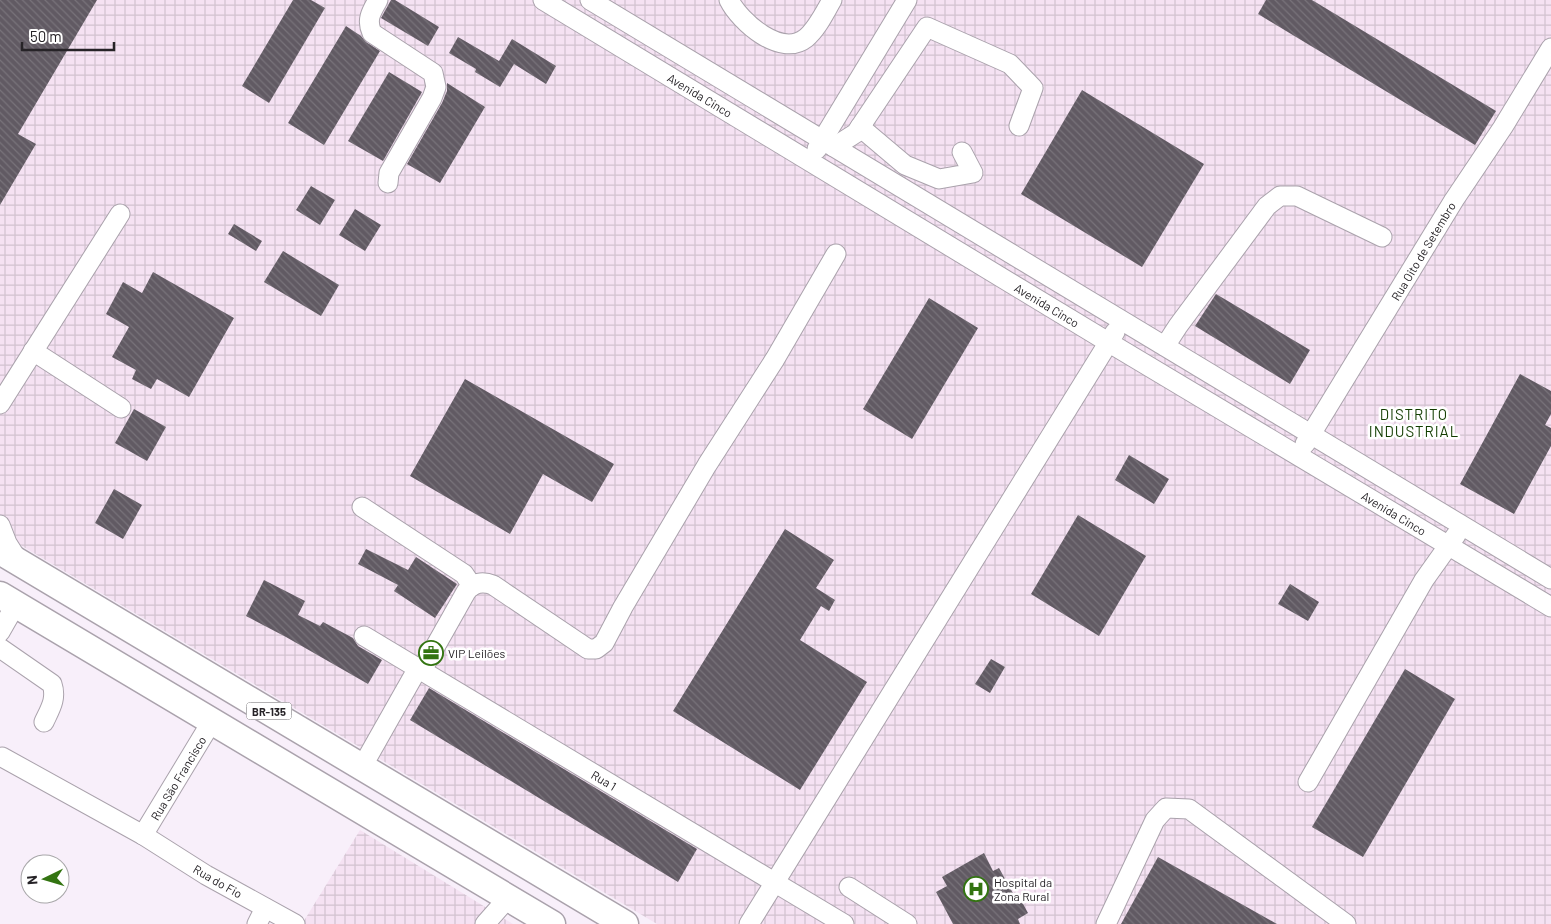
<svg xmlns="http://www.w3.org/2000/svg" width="1551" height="924" font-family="Barlow,sans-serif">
<defs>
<pattern id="industrial-grid" width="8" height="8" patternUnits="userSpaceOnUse" patternTransform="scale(1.25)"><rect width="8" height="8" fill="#f5e2f3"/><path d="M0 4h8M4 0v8" fill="none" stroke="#d2c2d0"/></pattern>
<pattern id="building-back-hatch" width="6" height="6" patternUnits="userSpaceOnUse" patternTransform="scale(1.25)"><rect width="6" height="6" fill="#615a63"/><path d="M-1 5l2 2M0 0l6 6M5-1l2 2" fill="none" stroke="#78737a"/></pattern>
</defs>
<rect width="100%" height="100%" fill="#f8effa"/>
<g fill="url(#industrial-grid)">
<polygon points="0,0 1551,0 1551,924 657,924 0,533"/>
<polygon points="360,830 513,924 302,924"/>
</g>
<g fill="url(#building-back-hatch)">
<polygon points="0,0 97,0 18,134 36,144 0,205"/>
<polygon points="293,0 311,0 325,8 269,103 242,86"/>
<polygon points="391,0 395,0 439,27 428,46 381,18"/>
<polygon points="1266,0 1312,0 1496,111 1475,145 1258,14"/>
<polygon points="346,26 361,36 366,42 380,51 324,145 288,123"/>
<polygon points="458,37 499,61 512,39 556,66 546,84 514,64 500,87 475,72 476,69 449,53"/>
<polygon points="389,72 422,92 383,161 348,141"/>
<polygon points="447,83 485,107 440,183 407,164 442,103 447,91"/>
<polygon points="1082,90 1204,164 1142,267 1021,194"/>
<polygon points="311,186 335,200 320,225 296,210"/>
<polygon points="355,209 381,225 365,251 339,235"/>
<polygon points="234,224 262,241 256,251 228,234"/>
<polygon points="283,251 339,285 321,316 264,282"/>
<polygon points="153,272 234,318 189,397 157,379 151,389 132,379 136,370 112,357 129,327 106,314 123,282 142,293"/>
<polygon points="1216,294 1310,350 1290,384 1195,326"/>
<polygon points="929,298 978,328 912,439 863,409"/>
<polygon points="1520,374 1551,391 1551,414 1545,425 1551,428 1551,446 1514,514 1460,484"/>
<polygon points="465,379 614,464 592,502 543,474 510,534 410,476"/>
<polygon points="134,409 166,427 147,461 115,443"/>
<polygon points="1129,455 1169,479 1154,504 1115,480"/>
<polygon points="114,489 142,505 123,539 95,523"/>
<polygon points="1078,515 1146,556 1099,636 1031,594"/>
<polygon points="785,529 834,560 816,588 835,600 829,611 821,606 800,640 867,682 800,790 673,711"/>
<polygon points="366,549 408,570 416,557 457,584 435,618 394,591 398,585 358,564"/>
<polygon points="264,580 305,601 298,615 320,626 323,622 353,638 358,646 382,660 368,684 286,637 246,616"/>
<polygon points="1290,584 1319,602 1308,621 1278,604"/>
<polygon points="991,659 1005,667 990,693 975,684"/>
<polygon points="1405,669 1455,699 1363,857 1312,827"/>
<polygon points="429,688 697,849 678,882 410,720"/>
<polygon points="984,853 993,871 999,868 1019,904 1022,902 1028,913 1018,919 1020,924 953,924 936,892 947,886 942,877"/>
<polygon points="1158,857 1277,924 1121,924"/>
</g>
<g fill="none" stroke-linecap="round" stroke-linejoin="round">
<defs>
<g id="minor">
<path d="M378 0C371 12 366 20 372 33L433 73 436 87 432 98 389 173 388 183"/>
<polyline points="543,0 1108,342 1551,607"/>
<polyline points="590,0 1551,579"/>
<path d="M729 0C740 22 781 58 806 38 817 29 825 12 832 0"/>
<polyline points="860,127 905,165 939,179 973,173 962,152"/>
<polyline points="834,147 856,133 927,27 1010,64 1033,88 1019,126"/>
<polyline points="817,149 907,0"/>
<polyline points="1165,346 1178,326 1267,206 1280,196 1297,196 1382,237"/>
<polyline points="33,351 121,408"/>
<polyline points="0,404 120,214"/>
<polyline points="1305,444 1454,200 1503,127 1551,48"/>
<polyline points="362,507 464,574 472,586"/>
<polyline points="0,525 7,543 19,562"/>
<polyline points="0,632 16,604"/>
<polyline points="364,636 844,924"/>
<path d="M0 648 52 684C57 699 50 709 44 722"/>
<path d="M422 670 466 592C473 582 483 581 493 585L588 649H596L604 643 623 607 707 465 775 359 836 254"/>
<polyline points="2,757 143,835 206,875 295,924"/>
<polyline points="362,767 418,668"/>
<polyline points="1308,782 1424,580 1456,535"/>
<polyline points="143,835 212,721"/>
<polyline points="849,887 907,924"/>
<polyline points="257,924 265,908"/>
<polyline points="485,924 508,898"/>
<polyline points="749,924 1115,332"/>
<polyline points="1106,924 1155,820 1166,808 1189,809 1346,924"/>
</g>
<g id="highway">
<polyline points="0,551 625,924"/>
<polyline points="0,595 552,924"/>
</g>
</defs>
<use href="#minor" stroke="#aaa2ac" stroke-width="21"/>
<use href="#highway" stroke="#aaa2ac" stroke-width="29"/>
<use href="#minor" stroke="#fff" stroke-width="19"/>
<use href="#highway" stroke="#fff" stroke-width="26"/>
</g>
<defs>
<symbol id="office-ring" viewBox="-11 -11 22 22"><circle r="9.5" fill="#fff" stroke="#337411" stroke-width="1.5"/><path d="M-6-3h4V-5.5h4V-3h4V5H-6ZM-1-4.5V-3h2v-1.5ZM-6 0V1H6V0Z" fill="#337411"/></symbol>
<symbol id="hospital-ring" viewBox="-11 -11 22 22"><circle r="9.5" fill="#fff" stroke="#337411" stroke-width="1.5"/><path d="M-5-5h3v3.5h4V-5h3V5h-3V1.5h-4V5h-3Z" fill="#337411"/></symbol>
</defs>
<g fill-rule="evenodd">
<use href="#office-ring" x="417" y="639" width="28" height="28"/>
<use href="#hospital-ring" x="962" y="875" width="28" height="28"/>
</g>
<g text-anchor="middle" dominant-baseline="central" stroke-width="5" stroke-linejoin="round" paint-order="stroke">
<rect fill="#fff" stroke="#676568" stroke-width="1" x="246.5" y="702.5" width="45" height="17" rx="4"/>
<g font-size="11" font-weight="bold" fill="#262327">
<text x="269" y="711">BR-135</text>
</g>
<g font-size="12" fill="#262327" stroke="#fff">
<text transform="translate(700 95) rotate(31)">Avenida Cinco</text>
<text transform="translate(1423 251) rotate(-59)">Rua Oito de Setembro</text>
<text transform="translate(1047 305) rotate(31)">Avenida Cinco</text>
<text transform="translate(1394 513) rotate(31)">Avenida Cinco</text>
<text transform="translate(178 778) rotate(-59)">Rua São Francisco</text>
<text transform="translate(604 780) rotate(31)">Rua 1</text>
<text transform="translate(218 881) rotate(30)">Rua do Fio</text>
</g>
<g font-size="12" fill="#262327" stroke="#fff" text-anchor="start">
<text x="448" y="653">VIP Leilões</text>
<text x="994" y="882">Hospital da<tspan x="994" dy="14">Zona Rural</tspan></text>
</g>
<g font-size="15" letter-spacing="1" fill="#123c00" stroke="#fff">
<text x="1414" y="414">DISTRITO<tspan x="1414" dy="17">INDUSTRIAL</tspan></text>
</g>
</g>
<g transform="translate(45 879) rotate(265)"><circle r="24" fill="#ffffff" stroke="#a8a7a9"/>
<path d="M0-4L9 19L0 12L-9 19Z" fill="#337411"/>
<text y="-8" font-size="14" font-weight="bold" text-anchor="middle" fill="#262327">N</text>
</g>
<path d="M22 42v8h92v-8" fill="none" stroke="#262327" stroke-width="2.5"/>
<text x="30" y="42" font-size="15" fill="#262327" stroke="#ffffff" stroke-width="4" paint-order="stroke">50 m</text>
</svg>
